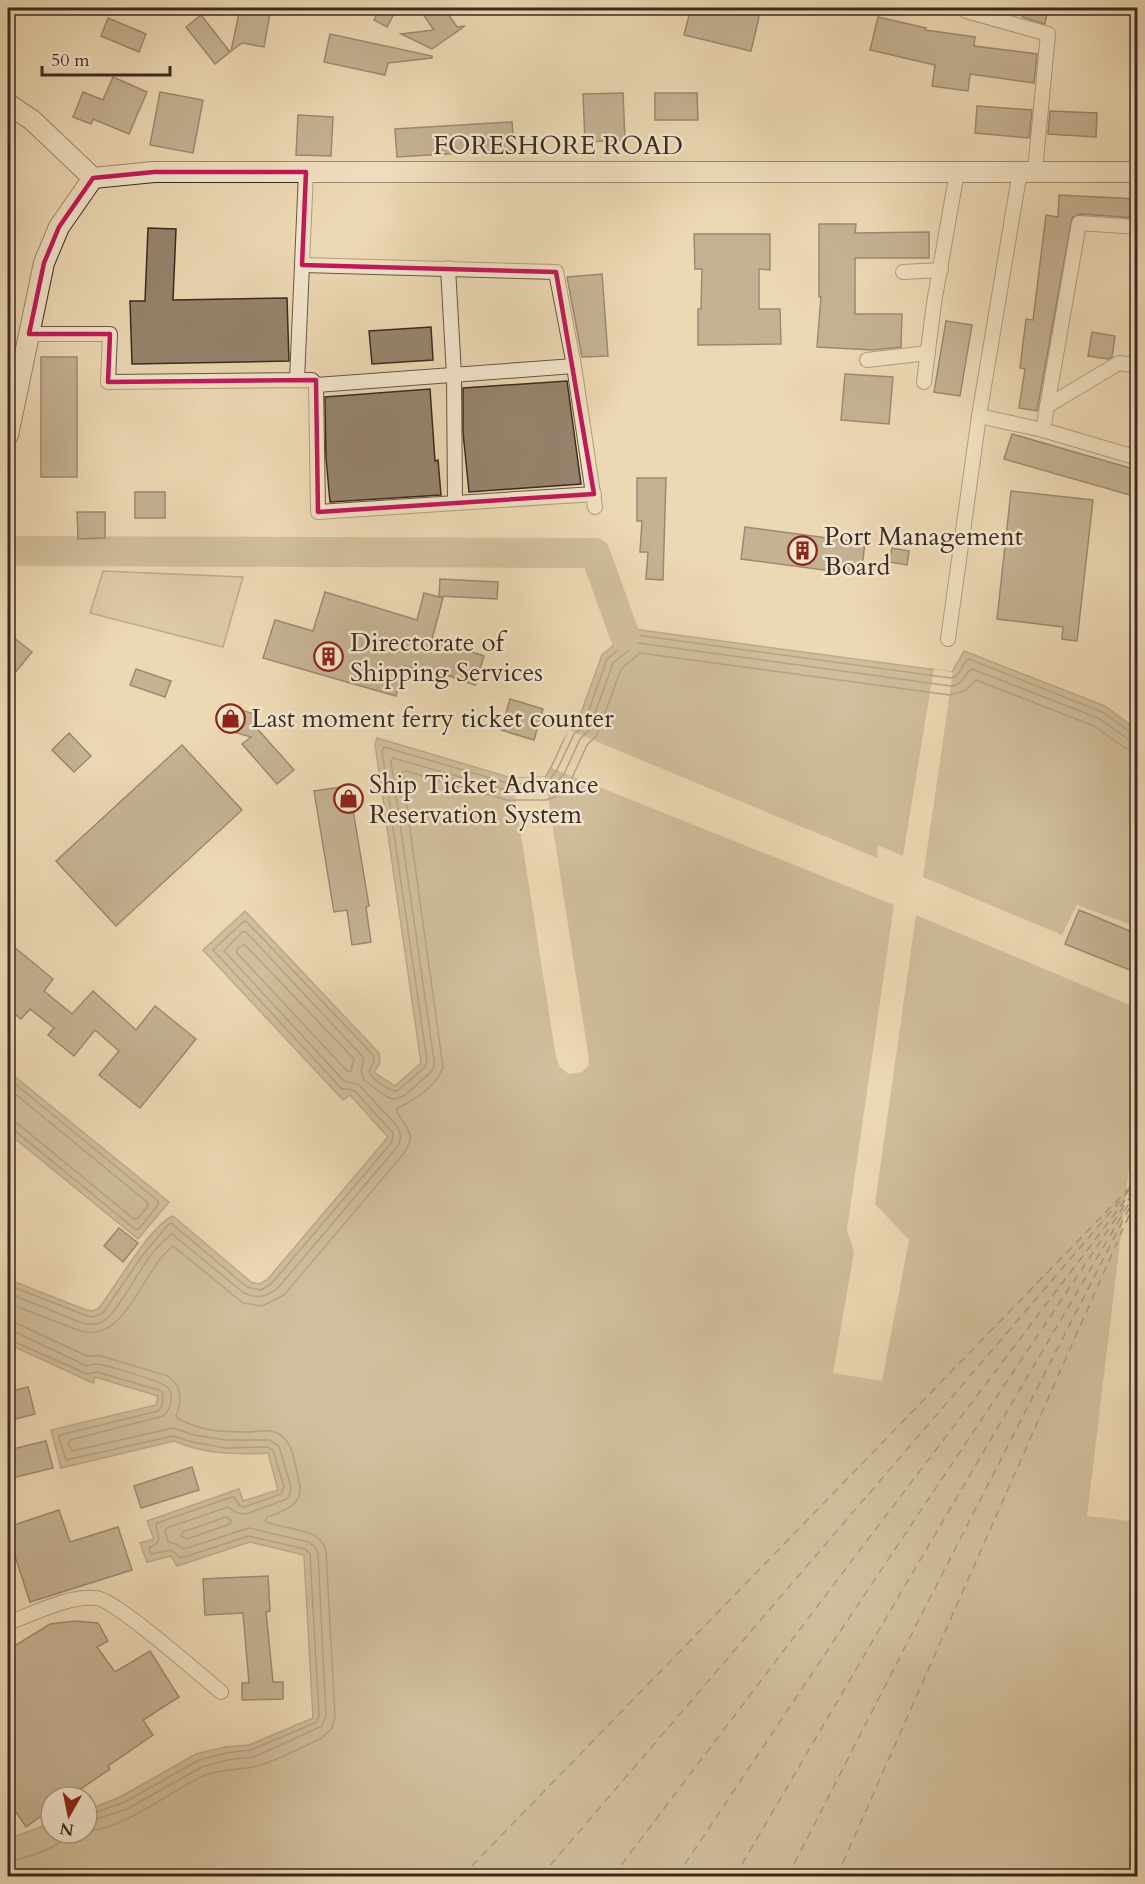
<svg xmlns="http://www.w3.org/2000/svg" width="1145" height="1884" font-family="Cardo,serif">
<rect width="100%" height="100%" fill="#ecd8b3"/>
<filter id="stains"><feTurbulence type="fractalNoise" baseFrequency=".00333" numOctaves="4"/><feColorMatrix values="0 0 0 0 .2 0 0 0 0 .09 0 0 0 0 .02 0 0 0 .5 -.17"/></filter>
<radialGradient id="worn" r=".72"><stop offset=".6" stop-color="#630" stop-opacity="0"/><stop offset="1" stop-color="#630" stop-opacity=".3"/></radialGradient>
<polygon fill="#ceba9a" stroke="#84725e" stroke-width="1.5" points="103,571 243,577 223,647 90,613"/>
<g fill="#af9d82" stroke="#806f5c" stroke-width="1.5">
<path d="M633 629 952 672 964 651 1105 706 1137 730V1876H8V1839L51 1823V1833H87V1810L120 1797 196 1754 225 1747 249 1745 313 1718 304 1555 250 1542 177 1566 171 1556 147 1562 140 1543 154 1539 147 1521 239 1489 243 1501 278 1490 268 1453C236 1455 204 1454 174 1441L61 1468 51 1430 156 1405 158 1396 95 1377 93 1383 8 1344V1279L86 1310 92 1311 98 1309C116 1287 149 1226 173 1216L251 1282 259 1284 267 1280 388 1137 350 1095 343 1100 203 950 245 911 379 1053 380 1063 374 1072 395 1086 421 1063 375 744 377 738 512 778 545 777C557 761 561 735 577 724L602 655Z"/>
<polygon points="8,1071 169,1202 138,1239 8,1133"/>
</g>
<g fill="#ecd8b3">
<polygon points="934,669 953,672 923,877 1062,935 1077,905 1137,927 1137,1008 916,915 875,1204 909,1240 882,1381 833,1373 854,1252 847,1230 894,905 552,768 569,730 877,858 878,845 903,856"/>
<polygon points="545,777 588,1053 589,1065 582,1072 569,1074 560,1067 556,1057 512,778"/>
<polygon points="1137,1101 1138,1462 1130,1521 1087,1516"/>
</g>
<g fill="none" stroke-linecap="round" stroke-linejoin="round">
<g stroke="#746452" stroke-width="1.5">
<polygon points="244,944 354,1059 351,1071 347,1071 237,953 237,949"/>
<polyline points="8,1078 158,1201 158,1205 139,1229 135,1229 14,1130 8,1129"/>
<polyline points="8,1088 147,1202 148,1206 138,1218 134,1219 18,1124 8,1121"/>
<path d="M8 1285 85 1315 93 1317 103 1313 142 1256 168 1225 171 1223 247 1287 261 1290 272 1283 392 1142 393 1133 355 1091 350 1089H342L213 950 243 922 246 921 373 1055 374 1062 369 1071C372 1080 387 1090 397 1091L425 1067 427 1061 382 751 384 747 511 784 547 783 557 770 574 734 583 727 607 659 636 635 951 678C962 676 961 663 969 659L1102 712 1132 733 1138 734"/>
<path d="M8 1293 82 1323C90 1325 98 1325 105 1320 113 1315 118 1305 123 1298 137 1277 151 1249 172 1234L244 1293C257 1299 266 1297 277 1289L398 1146 401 1137 398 1127 359 1085 344 1081 224 951 242 932H246L364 1058 361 1071 364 1080 387 1097 394 1099 404 1096 430 1073 434 1067V1060L391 761 393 758 509 791 551 789 564 774 580 739 589 730 613 663 638 643 951 686C964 685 963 674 972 669L1098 718 1128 739 1138 742"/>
<path d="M8 1303 80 1331C127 1344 142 1269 173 1246L243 1303 262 1306 284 1295 405 1152C418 1130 402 1126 396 1109 413 1101 437 1086 443 1067L402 772 406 771 507 800H546L555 797 571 780 587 745 597 735 621 669 640 653 950 695 964 691 976 680 1094 726 1125 748 1138 751"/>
<path d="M8 1322 18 1324 87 1356H101L168 1376C182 1386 182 1401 176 1416L178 1419C184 1421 189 1424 195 1426 212 1432 232 1432 250 1432 262 1431 275 1428 284 1438 294 1448 296 1469 299 1482 305 1505 284 1511 267 1517L265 1521C285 1532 318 1524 326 1551L335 1717 332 1728 322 1738C302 1747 273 1763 253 1767 237 1770 219 1769 203 1776 171 1791 122 1830 87 1831"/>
<path d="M8 1331 15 1332 87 1366C88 1365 94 1364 96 1364 104 1364 163 1382 167 1387 175 1395 171 1409 163 1416L70 1440 68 1443 72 1451 173 1428 194 1435 226 1440H269L279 1446 291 1487 290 1494 287 1499 246 1514 237 1513 228 1507 167 1528 165 1531 168 1542 176 1544 184 1549 249 1528 308 1542 314 1546 318 1553 326 1716 322 1726 254 1757 227 1760 202 1767 127 1809 87 1822"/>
<polyline points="8,1339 87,1374 97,1372 159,1390 163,1393 162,1406 158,1411 60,1435 59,1438 66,1460 173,1436 192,1442 225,1448 267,1447 273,1450 284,1487 281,1494 244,1507 239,1505 235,1498 232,1497 157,1523 156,1526 159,1540 156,1544 149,1548 151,1554 171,1550 181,1558 249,1536 305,1549 310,1554 319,1716 317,1722 251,1750 226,1753 199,1760 123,1803 87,1815"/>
<polygon points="226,1517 231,1520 230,1524 187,1539 181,1536 183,1532"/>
<path d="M8 1861C23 1860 62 1846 71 1833"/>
</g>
<polyline stroke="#af9d82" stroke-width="30" points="8,551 595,553 625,636"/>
<g stroke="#5c4c3f" stroke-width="1.5" stroke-dasharray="8 6" stroke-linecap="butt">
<polyline points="462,1876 1138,1179"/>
<polyline points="541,1876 1138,1180"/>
<polyline points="613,1876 1138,1183"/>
<polyline points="677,1876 1138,1185"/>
<polyline points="735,1876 1138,1188"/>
<polyline points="788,1876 1138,1191"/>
<polyline points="837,1876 1138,1195"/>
</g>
</g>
<g fill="#96846d" stroke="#392a22" stroke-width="1.5">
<polygon points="240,8 271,8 264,47 242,43 231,51"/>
<polygon points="380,8 397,8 387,27 374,20"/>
<polygon points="429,8 444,8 457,27 465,26 432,49 401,34 434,30 422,13"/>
<polygon points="691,8 761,8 751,51 684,35"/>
<polygon points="1024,8 1048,8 1045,24 1022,17"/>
<polygon points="201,15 230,52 215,64 186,27"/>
<polygon points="878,17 926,28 925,30 975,37 974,46 1037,54 1034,83 970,74 968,91 932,86 935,65 870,50"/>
<polygon points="108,18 146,34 139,52 101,36"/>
<polygon points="330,34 432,56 432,58 388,63 385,75 324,62"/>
<polygon points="113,77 147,92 129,134 93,119 91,124 73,117 83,92 103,100"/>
<polygon points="160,92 203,100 193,153 150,145"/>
<polygon points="623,93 625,140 585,142 583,94"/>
<polygon points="655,93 697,93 698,120 655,120"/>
<polygon points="977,106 1032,110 1029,138 975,133"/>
<polygon points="1050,111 1097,113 1096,137 1048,134"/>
<polygon points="298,115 333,117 331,156 296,155"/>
<polygon points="512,122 514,150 397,157 395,129"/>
<polygon points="1059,195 1137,199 1137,218 1080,214 1072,218 1037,411 1019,408 1025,369 1020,368 1026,319 1033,320 1046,215 1058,217"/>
<polygon points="819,224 856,224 855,233 929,232 929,258 855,258 855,314 902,314 901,347 873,350 817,347 821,297 819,297"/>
<polygon points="148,228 176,229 173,300 287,298 289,361 132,364 130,301 145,301"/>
<polygon points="694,234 770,234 770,270 759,269 759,309 780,309 781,344 698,345 698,309 701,309 702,269 695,269"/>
<polygon points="602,274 608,356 582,357 567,277"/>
<polygon points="946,321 972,325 960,396 934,392"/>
<polygon points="431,327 433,360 372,364 369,331"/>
<polygon points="1092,332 1115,336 1112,357 1108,359 1088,356"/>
<rect x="41" y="357" width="36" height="120"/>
<polygon points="845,374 893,377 889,424 841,420"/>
<polygon points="567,381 581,484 469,492 463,432 463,388"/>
<polygon points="430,389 435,461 438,460 441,495 330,502 326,458 325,397"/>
<polygon points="1012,434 1137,470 1137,497 1004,459"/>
<polygon points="637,478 666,478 663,580 646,579 648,552 640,552 642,521 637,521"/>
<polygon points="1011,491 1093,500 1077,641 1062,639 1063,627 997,619"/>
<rect x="135" y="492" width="30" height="26"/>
<polygon points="77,512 105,512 105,538 78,539"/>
<polygon points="745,527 865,543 861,575 741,559"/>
<polygon points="892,548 909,551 907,565 889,562"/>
<polygon points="440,579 498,582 497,599 439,596"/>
<polygon points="325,592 417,620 424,593 443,598 432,639 484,656 475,685 424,667 423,671 404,666 396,696 263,658 275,620 313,631"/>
<polygon points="8,633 32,652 8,681"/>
<polygon points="136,669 171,681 165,697 130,685"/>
<polygon points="510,699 543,709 534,740 501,730"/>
<polygon points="227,705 257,715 254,725 294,770 277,784 242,744 251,737 220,728"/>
<polygon points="69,733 91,756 74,772 52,750"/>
<polygon points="182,745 242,810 116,926 56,861"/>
<polygon points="349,786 369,906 366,907 371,942 352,945 347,910 334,912 314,791"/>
<polygon points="1079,910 1137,934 1137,973 1065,944"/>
<polygon points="8,942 53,979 44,991 72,1014 93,991 136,1030 155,1006 196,1039 140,1108 99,1075 119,1051 95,1030 74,1056 48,1035 54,1028 30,1009 21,1019 8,1008"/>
<polygon points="119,1228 138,1243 123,1262 104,1246"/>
<polygon points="28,1387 35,1414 8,1421 8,1392"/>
<polygon points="46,1441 53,1468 8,1479 8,1450"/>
<polygon points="192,1467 199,1490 141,1508 134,1486"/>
<polygon points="59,1510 70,1542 118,1527 132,1570 30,1602 14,1553 8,1555 8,1527"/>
<polygon points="268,1576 270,1611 266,1612 273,1682 283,1682 283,1699 242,1700 242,1683 249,1683 243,1613 205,1615 203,1579"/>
<polygon points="75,1621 98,1623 108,1641 97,1647 115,1672 150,1651 179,1697 143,1720 153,1735 108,1766 110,1769 69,1797 51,1797 51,1809 26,1827 8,1800 8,1650 50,1624"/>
</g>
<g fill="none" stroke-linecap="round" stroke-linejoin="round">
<defs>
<g id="street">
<polyline points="967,8 966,11 1048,34 1035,171"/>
<polyline points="302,265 556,272 574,366 595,507"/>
<polyline points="448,268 454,375 455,503"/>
<polyline points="903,272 941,270"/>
<polyline points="29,334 110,334 108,382 312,380 316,385 574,366"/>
<polyline points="867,360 928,353"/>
<polyline points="297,380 306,172"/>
<polyline points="924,382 934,303 957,172"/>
<polyline points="316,385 318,512 594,494"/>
<polyline points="1047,406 1119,363 1138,366"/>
<polyline points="979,416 1043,430 1138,458"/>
<polyline points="1043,430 1079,223 1138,227"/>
<polyline points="948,639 979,416 1020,171"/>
<path d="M8 1623C33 1614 69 1595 96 1598 115 1599 201 1676 221 1692"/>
</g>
<g id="secondary">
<polyline points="8,104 32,120 93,178 154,172 1138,172"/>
<polyline points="8,435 44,263 59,227 93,178"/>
</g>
</defs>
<use href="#street" stroke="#665646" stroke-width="16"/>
<use href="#secondary" stroke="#392a22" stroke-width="22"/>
<use href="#street" stroke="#f3e6ce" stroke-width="14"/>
<use href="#secondary" stroke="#f3e6ce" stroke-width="20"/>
</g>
<path d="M0 0H1145V1884H0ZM154 172H306L302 265 556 272 594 494 318 512 316 380 108 382 110 334H29L44 263 59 227 93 178Z" fill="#ecd8b3" fill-opacity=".55" fill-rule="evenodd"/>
<path fill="none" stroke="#c2185b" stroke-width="4.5" stroke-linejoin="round" d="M154 172H306L302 265 556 272 594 494 318 512 316 380 108 382 110 334H29L44 263 59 227 93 178Z"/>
<defs>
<symbol id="building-ring" viewBox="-11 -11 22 22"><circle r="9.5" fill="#f3e6ce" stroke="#8f2418" stroke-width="1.5"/><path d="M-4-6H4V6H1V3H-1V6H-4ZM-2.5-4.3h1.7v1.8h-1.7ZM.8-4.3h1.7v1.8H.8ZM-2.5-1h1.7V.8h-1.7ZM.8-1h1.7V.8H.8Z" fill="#8f2418"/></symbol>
<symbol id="shop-ring" viewBox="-11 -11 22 22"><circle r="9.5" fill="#f3e6ce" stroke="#8f2418" stroke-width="1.5"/><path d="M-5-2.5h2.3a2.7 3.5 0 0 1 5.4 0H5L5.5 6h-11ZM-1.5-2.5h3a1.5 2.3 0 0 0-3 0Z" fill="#8f2418"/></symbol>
</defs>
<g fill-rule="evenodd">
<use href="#building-ring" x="786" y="534" width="33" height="33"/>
<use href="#building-ring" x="312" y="640" width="33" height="33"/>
<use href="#shop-ring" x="214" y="702" width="33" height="33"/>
<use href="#shop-ring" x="332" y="782" width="33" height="33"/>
</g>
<g text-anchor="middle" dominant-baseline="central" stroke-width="5" stroke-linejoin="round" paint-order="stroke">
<g font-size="26" fill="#392a22" stroke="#f3e6ce">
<text x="558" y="145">FORESHORE ROAD</text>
</g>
<g font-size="26" fill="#392a22" stroke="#f3e6ce" text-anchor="start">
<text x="824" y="536">Port Management<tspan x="824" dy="30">Board</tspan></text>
<text x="350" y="642">Directorate of<tspan x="350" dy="30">Shipping Services</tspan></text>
<text x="251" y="718">Last moment ferry ticket counter</text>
<text x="369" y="784">Ship Ticket Advance<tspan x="369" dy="30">Reservation System</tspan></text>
</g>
</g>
<rect width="1145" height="1884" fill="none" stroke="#ecd8b3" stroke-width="30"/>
<rect x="9" y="9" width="1127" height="1866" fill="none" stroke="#392a22" stroke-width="3"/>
<rect x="15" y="15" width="1115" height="1854" fill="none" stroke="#392a22" stroke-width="1.5"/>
<g transform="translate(69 1815) rotate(189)"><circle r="28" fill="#f3e6ce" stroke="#a99b89" stroke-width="1.5"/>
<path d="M0-4.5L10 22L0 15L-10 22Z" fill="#8f2418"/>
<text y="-9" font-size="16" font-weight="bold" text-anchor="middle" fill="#392a22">N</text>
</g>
<path d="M42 66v9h128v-9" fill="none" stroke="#392a22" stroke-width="3"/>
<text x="51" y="66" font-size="18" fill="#392a22" stroke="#f3e6ce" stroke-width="4.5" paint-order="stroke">50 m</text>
<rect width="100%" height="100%" filter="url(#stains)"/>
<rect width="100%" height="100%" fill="url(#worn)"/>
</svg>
